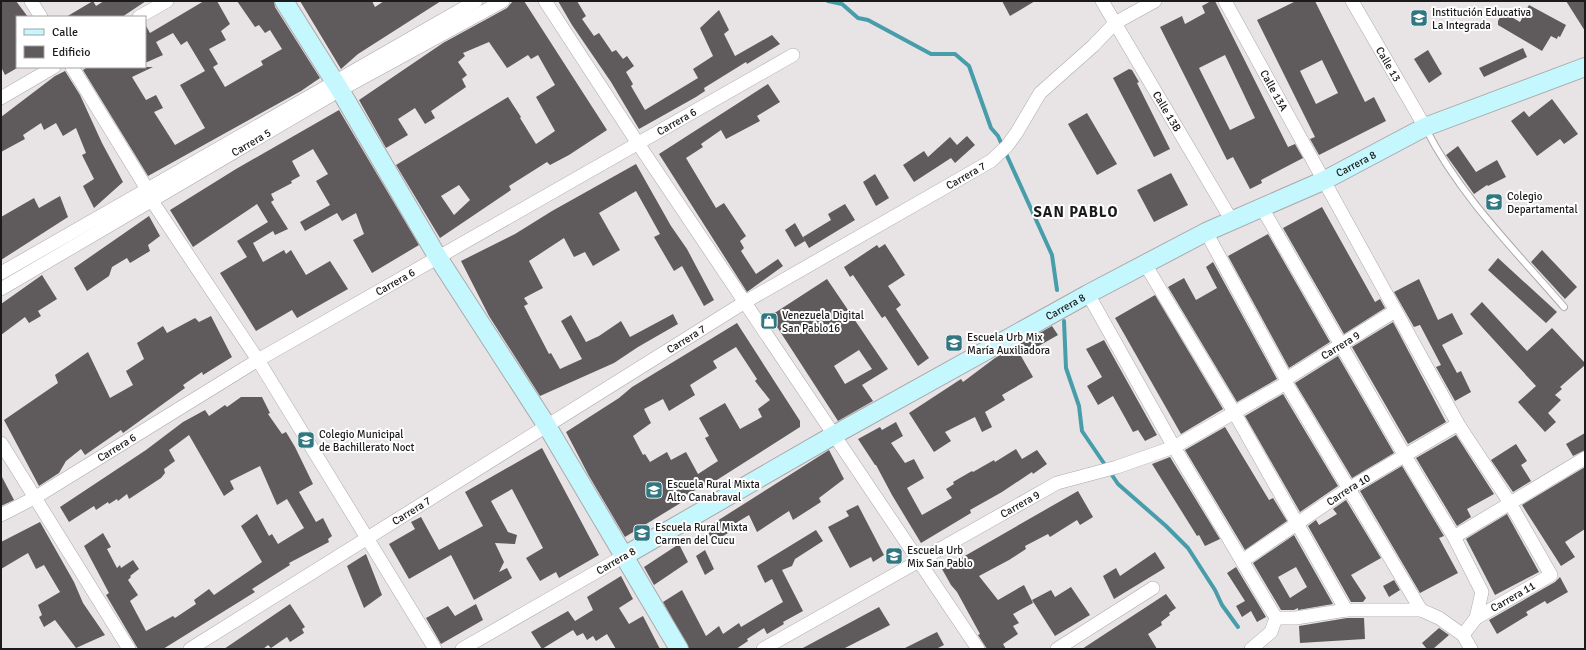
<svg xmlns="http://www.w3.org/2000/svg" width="1586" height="650" font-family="Signika,sans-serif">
<rect width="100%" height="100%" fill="#e8e4e5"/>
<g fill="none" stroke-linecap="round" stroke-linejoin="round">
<g stroke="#479da9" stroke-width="4">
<polyline points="828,1 842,4 858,18 868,20 931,54 955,54 969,66 991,128 998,136 1052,255 1057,290"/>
<polyline points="1064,321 1066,368 1079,406 1082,431 1118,484 1166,526 1188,548 1215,590 1222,605 1238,627"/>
</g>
</g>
<g fill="#5f5b5d" fill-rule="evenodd">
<polygon points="1,1 16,1 28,17 17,17 17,68 5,75 1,67"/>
<polygon points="93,1 96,6 104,1 146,1 122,17 66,17"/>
<polygon points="204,1 217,1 230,24 221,31 226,40 209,49 218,64 213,67 225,87 263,65 261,61 282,49 270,30 265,33 259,25 255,27 237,1 274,1 275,7 320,78 301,91 148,176 83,70 88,67 153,67 132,77 146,100 156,95 163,108 154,112 175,145 205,128 180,85 205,71 187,41 181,45 173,33 156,42 163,55 145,63 145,24 150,33"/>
<polygon points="300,1 372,1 375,7 384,1 441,1 358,54 341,69"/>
<path d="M513 1H524L607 130 569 155 550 165 547 162 509 186 511 190 440 238 396 165 508 97 521 117 520 118 536 144 555 131 536 97 555 85 538 55 531 59 528 55 507 68 489 42 463 53 465 56 458 62 467 75 462 79 466 87 431 111 435 118 425 124 415 108 398 119 408 135 386 148 359 100 443 43 507 8ZM459 185 470 200 454 215 441 196Z"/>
<polygon points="558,1 577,1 586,16 582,19 594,36 599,33 612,52 616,50 623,59 627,56 634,66 626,72 633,84 631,86 645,110 698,78 693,69 713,56 700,28 719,10 729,30 724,34 735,56 772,35 780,44 747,64 746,62 704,88 705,91 696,97 639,129 611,82 572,25"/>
<polygon points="1002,1 1035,1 1010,16"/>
<path d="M1211 1H1215L1288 147 1295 144 1303 158 1261 180 1262 183 1250 189 1233 157 1227 160 1160 27 1182 16 1185 24 1205 13 1202 6ZM1225 55 1255 118 1230 130 1199 68Z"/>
<path d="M1296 1H1315L1365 102 1374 97 1386 121 1319 155 1310 139 1315 137 1257 20ZM1322 60 1338 93 1316 104 1300 71Z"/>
<polygon points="1566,1 1585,1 1585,31"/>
<polygon points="1529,5 1566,25 1560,37 1558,36 1557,39 1551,36 1542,51 1498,25 1498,21 1503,12 1520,22"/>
<polygon points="1523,48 1527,57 1484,77 1479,68"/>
<polygon points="1428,50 1442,74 1429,83 1414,59"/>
<polygon points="1129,69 1132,70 1139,82 1137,83 1170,149 1154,157 1113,78"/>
<polygon points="65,71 80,95 102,143 123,182 94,208 83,186 94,179 82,155 86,153 76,128 63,136 56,123 44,130 41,123 23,135 25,139 1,152 1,117 55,76"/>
<polygon points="768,84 780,102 757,116 760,121 726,139 721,130 701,144 703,147 686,158 716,208 724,203 746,236 740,241 744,248 741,251 756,274 778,259 783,266 747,292 659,154"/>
<polygon points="1552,99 1578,134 1564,144 1560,139 1537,156 1511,121 1524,111 1529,117"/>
<polygon points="339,110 419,245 372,273 353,240 364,234 356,213 342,221 337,213 305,231 300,222 330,205 316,181 328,174 313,149 292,161 300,176 291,181 292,183 271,194 274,200 271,202 288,229 275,235 273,231 253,243 263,262 284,250 286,254 291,250 306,275 330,261 348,289 297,318 292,310 256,331 220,273 247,257 237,241 268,222 257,204 193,247 170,210 236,169"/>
<polygon points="1087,113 1117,164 1097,175 1068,124"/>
<polygon points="967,136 975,145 955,163 951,158 914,182 903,165 924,151 928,157 950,137 957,145"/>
<polygon points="1458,146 1476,172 1497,160 1506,177 1488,186 1487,185 1474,194 1446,155"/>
<polygon points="636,164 671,226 687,249 714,300 704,306 682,266 674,271 654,237 660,234 636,191 599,213 620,250 593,266 585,252 574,257 564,238 529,261 543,288 524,298 528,304 524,306 549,354 551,353 560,369 582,359 561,321 571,315 586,342 599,336 621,321 630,337 673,314 678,324 638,347 614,363 540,396 489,316 461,261 515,234 552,211"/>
<polygon points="1171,173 1188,205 1154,222 1137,190"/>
<polygon points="875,174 889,198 876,206 863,182"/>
<polygon points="60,196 68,217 1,260 1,217 34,198 39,208"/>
<polygon points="845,204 855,220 809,248 805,241 795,247 785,230 795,223 805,241 803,237 831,220 828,214"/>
<polygon points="1322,207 1375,302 1380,299 1385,308 1344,334 1283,228"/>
<polygon points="149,216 160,236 148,245 150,251 130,263 127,258 112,267 109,276 87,291 74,268"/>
<polygon points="1268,234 1330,342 1289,368 1228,256"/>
<polygon points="885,244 905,275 888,286 901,305 896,309 929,358 918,366 885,316 882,318 853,275 850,277 844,267 877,245 879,248"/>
<polygon points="1542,250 1577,287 1565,299 1531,262"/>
<polygon points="1498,258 1557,312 1546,323 1488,270"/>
<polygon points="1213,262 1277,379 1237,402 1168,287 1184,278 1196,300 1217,288 1206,267"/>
<polygon points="42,275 57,299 38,311 41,316 29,323 25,317 1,335 1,304"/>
<path d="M827 279 888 369 862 385 873 401 838 421 770 316ZM859 350 872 369 845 384 834 366Z"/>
<polygon points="1419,279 1438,320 1452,313 1463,334 1442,345 1457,373 1461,371 1471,392 1455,401 1436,367 1441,365 1420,325 1414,327 1394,292"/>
<polygon points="1155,295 1223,409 1181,434 1115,318"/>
<polygon points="1482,302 1527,351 1552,328 1585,363 1585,365 1560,387 1562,389 1555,395 1561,400 1548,413 1556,422 1545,432 1518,402 1536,386 1470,314"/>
<polygon points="211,316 232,357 203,375 202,372 183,385 185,388 123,433 121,430 85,455 81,449 66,461 59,473 39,486 4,420 58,383 55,375 88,352 110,398 133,385 126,371 144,359 137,343 163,326 167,333 195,318 199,322"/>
<polygon points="1393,322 1446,422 1408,444 1352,347"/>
<path d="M737 323 800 421V427L709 485 708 483 690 493 692 496 625 537 589 476 566 432 619 398 632 387ZM736 347 757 379 755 381 770 400 758 409 762 417 740 429 725 403 699 418 709 436 705 438 718 461 698 474 686 452 671 460 667 452 650 462 645 454 643 455 633 436 651 423 644 409 663 399 669 411 695 395 690 385 717 368 713 361Z"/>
<polygon points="1052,326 1058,335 1021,356 1033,377 1002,395 1005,400 985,412 992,427 982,432 975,417 945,432 951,441 934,452 909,413 961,379 963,382 995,358"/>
<polygon points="1104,340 1157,435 1145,441 1138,430 1133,432 1113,396 1098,405 1087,386 1102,377 1086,349"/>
<polygon points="1338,356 1394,453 1352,478 1295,383"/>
<polygon points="1283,394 1338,486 1300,512 1245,416"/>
<polygon points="241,397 262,397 270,413 268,414 282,434 286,432 295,447 313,484 299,492 316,522 323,518 332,536 328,539 329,542 289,563 290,565 252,589 255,592 163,649 138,649 106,595 109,593 84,546 103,533 111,547 107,549 117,568 120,565 121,568 133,560 139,569 130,576 131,577 128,580 138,595 130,601 146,631 173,616 175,618 196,604 194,600 209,589 214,595 262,562 241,526 257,514 269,536 272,534 278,544 304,528 287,499 277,505 260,466 230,481 234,489 224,496 189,435 169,450 175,461 164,469 165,473 161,478 129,499 127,494 118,501 117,499 109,504 108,502 96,510 94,506 69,522 60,507 146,450 183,422 205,410 209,416 225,405 227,407"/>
<polygon points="896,422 903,436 891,443 905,463 914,459 924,478 907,488 922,515 952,498 946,489 954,484 953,482 972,471 973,472 994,460 995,462 1016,449 1022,459 1037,450 1047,464 1033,474 1032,472 1002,492 970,510 971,513 921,543 892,495 876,465 875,465 858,439 880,427 882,430"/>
<polygon points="1225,427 1269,500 1273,498 1287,521 1245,550 1185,450"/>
<polygon points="1585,433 1585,450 1573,456 1566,444"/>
<polygon points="1456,435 1494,494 1467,509 1471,517 1457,526 1416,458"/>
<polygon points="1516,444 1527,461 1521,465 1531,481 1513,492 1491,460"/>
<polygon points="542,448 599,555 559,578 556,572 540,581 526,558 543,548 512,489 491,501 508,532 517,535 515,544 495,543 504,562 499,572 507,568 512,578 474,600 451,555 409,579 389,544 415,529 411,522 421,517 439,550 483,526 465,492"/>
<polygon points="829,450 844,479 819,498 821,502 793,520 789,511 757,532 749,515 726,529 728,533 713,542 706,528"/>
<polygon points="1170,457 1220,539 1205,546 1199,535 1197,536 1152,464"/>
<polygon points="1402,466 1444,536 1439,538 1458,573 1420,593 1360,491"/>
<polygon points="1585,467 1585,529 1565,542 1575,557 1561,566 1522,505"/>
<polygon points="1,475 14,500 1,506"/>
<polygon points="1078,491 1093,517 1080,525 1077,520 1050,537 1048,534 1025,546 1026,549 1009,560 979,576 998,600 1024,585 1033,603 1013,614 1019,623 1013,626 1018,634 1003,644 1006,649 987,649 978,635 980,634 957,592 951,585 942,569"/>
<polygon points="1346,500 1381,558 1351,575 1366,598 1363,602 1351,602 1308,526 1316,520 1319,525 1337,514 1333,509"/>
<polygon points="858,505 884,555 873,562 871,557 850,568 828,527 849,516 846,511"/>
<polygon points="1507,514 1539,572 1495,595 1466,539"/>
<polygon points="40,522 74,582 83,603 105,635 76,648 55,620 44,627 39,617 42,615 38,605 60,592 44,565 36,569 28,553 1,569 1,542"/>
<polygon points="816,530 823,541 795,559 792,566 782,570 803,611 783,622 784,624 767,634 764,628 747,639 748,641 736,649 689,649 663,602 682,590 706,636 719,626 723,634 739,623 741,627 783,602 772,579 765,583 757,566"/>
<path d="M1294 535 1333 604 1298 610V608L1294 610H1281L1253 563ZM1296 567 1307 587 1290 598 1278 577Z"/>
<polygon points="679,544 688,562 654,585 644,567"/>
<polygon points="705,550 714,569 705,575 696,556"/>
<polygon points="1155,552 1165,568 1114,599 1103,576 1116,568 1120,576"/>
<polygon points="366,554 382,595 364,608 347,566"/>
<polygon points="1236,567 1266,617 1257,622 1251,611 1242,617 1236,606 1245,601 1227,573"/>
<polygon points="621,576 633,599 619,608 629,624 643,616 660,649 616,649 607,634 596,641 593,636 587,640 583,633 577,636 573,630 542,649 531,632 568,611 575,621 593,610 587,597"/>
<polygon points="1560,577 1568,592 1547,604 1545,601 1526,612 1528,615 1497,634 1489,620 1555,582"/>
<polygon points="1394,580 1400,590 1389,597 1383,586"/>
<polygon points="1071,587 1090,615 1055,636 1032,600 1051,590 1055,597"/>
<polygon points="1166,594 1176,608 1169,613 1170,615 1161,622 1162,625 1148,634 1157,649 1082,649"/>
<polygon points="290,604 305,627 302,629 304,633 290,642 287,637 271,648 268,645 263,649 224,649"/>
<polygon points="476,604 483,620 441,644 426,618 448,606 455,616"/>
<polygon points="879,607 890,625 843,649 801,649"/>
<polygon points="1347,618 1364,618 1365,639 1300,643 1299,626"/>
<polygon points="1439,628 1449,635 1433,649 1427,649 1422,643"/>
<polygon points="937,632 944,645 936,649 903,649"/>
</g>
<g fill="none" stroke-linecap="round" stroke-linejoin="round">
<defs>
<path id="lane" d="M1426 129C1460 196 1515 250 1564 307"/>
<g id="street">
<polyline points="31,1 41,17"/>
<polyline points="545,1 637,142 978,649"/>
<path id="s1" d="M1102 1 1232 221"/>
<path id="s2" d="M1225 1 1458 424 1510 503 1551 575 1476 618"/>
<path id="s3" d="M1352 1 1425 127"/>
<polyline points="139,17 167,1"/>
<polyline points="72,67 147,189 152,201 258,360 435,649"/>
<polyline points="1,98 54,67"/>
<polyline points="1262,208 1405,456 1454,537 1482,592 1476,618 1463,635"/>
<polyline points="1206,232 1286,379 1286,383 1421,610"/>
<polyline points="1145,264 1234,412 1346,610"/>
<polyline points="1,273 476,1"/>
<path id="s4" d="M1 289 340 90 503 1"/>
<polyline points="1088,294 1174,447 1276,618"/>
<path id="s5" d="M1286 379 1395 311"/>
<polyline points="1,443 129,649"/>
<path id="s6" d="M1 515 36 497 258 360 793 55"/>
<polyline points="1454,537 1585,458"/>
<path id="s7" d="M1242 561 1348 489 1458 424"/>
<polyline points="1276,618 1296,618 1346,610 1421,610 1439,618 1463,635 1471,649"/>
<path id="s8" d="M190 649 745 302 991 161 1007 146 1017 132 1040 93 1093 46 1115 23 1155 1"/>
<polyline points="462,649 624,556"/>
<path id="s9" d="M763 649 1057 483 1117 467 1174 447 1286 383"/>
<polyline points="1057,649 1153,588"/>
<polyline points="1251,649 1271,632 1276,618"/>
</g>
<g id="secondary">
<polyline points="284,1 340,90 437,256 547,426 679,649"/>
<path id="s10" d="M624 556 834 435 1088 294 1206 232 1325 180 1425 127 1585 67"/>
</g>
</defs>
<use href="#lane" stroke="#aca9aa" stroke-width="8"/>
<use href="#street" stroke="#aca9aa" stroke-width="14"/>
<use href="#secondary" stroke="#aca9aa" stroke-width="20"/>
<use href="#lane" stroke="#fff" stroke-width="6"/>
<use href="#street" stroke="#fff" stroke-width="13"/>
<use href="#secondary" stroke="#c5f8fe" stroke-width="18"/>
</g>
<defs>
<symbol id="school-square" viewBox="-11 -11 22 22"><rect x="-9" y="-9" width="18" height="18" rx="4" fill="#307781" stroke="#fff"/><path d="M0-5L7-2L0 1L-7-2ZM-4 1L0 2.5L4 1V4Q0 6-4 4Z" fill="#fff"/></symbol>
<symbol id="shop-square" viewBox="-11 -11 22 22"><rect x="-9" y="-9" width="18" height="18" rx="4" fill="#307781" stroke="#fff"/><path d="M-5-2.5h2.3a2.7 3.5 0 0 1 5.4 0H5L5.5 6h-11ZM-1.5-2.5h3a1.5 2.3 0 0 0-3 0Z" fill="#fff"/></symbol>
</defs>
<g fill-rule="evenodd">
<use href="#school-square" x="1409" y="8" width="20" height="20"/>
<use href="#school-square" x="1484" y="192" width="20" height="20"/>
<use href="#shop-square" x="759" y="311" width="20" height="20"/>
<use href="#school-square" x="944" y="333" width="20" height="20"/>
<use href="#school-square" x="296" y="430" width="20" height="20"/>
<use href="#school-square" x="644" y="480" width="20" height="20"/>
<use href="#school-square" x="632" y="523" width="20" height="20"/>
<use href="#school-square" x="884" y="546" width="20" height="20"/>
</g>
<g text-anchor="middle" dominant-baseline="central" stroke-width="4" stroke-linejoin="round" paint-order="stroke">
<g font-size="11" fill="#1c1b1c" stroke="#fff" text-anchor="start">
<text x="1432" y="12">Institución Educativa<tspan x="1432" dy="13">La Integrada</tspan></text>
<text x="1507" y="196">Colegio<tspan x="1507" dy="13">Departamental</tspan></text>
<text x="782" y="315">Venezuela Digital<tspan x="782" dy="13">San Pablo16</tspan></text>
<text x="967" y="337">Escuela Urb Mix<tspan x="967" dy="13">María Auxiliadora</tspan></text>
<text x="319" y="434">Colegio Municipal<tspan x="319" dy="13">de Bachillerato Noct</tspan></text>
<text x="667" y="484">Escuela Rural Mixta<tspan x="667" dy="13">Alto Canabraval</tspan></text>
<text x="655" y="527">Escuela Rural Mixta<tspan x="655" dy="13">Carmen del Cucu</tspan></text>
<text x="907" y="550">Escuela Urb<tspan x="907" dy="13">Mix San Pablo</tspan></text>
</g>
<g font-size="11" fill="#1c1b1c" stroke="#fff">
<text stroke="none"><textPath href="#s3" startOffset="73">Calle 13</textPath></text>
<text stroke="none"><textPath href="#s2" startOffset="102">Calle 13A</textPath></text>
<text stroke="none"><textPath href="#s1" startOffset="128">Calle 13B</textPath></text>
<text stroke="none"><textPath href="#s6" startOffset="782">Carrera 6</textPath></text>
<text stroke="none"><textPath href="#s4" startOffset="290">Carrera 5</textPath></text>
<text stroke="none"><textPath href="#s10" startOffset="831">Carrera 8</textPath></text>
<text stroke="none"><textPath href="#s8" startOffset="909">Carrera 7</textPath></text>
<text stroke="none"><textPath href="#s6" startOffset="458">Carrera 6</textPath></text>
<text stroke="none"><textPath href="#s10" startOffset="507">Carrera 8</textPath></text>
<text stroke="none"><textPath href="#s8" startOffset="585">Carrera 7</textPath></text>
<text stroke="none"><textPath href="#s5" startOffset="64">Carrera 9</textPath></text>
<text stroke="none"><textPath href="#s6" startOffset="134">Carrera 6</textPath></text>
<text stroke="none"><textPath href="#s7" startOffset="128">Carrera 10</textPath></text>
<text stroke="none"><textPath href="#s9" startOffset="295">Carrera 9</textPath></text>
<text stroke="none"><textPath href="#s8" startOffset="261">Carrera 7</textPath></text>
<text transform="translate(616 561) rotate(-30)">Carrera 8</text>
<text transform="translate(1513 597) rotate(-30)">Carrera 11</text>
</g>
<g font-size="15" font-weight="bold" letter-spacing="1" fill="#1c1b1c" stroke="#fff">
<text x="1076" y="212">SAN PABLO</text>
</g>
</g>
<rect width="1586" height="650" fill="none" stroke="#1c1b1c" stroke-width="4"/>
<rect x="16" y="16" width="130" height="52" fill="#ffffff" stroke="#a4a4a4"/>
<rect x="24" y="29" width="20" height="6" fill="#c5f8fe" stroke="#a4a4a4"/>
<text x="52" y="36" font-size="12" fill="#1c1b1c">Calle</text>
<rect x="24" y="46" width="20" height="12" fill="#5f5b5d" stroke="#a4a4a4"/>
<text x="52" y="56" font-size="12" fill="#1c1b1c">Edificio</text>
</svg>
